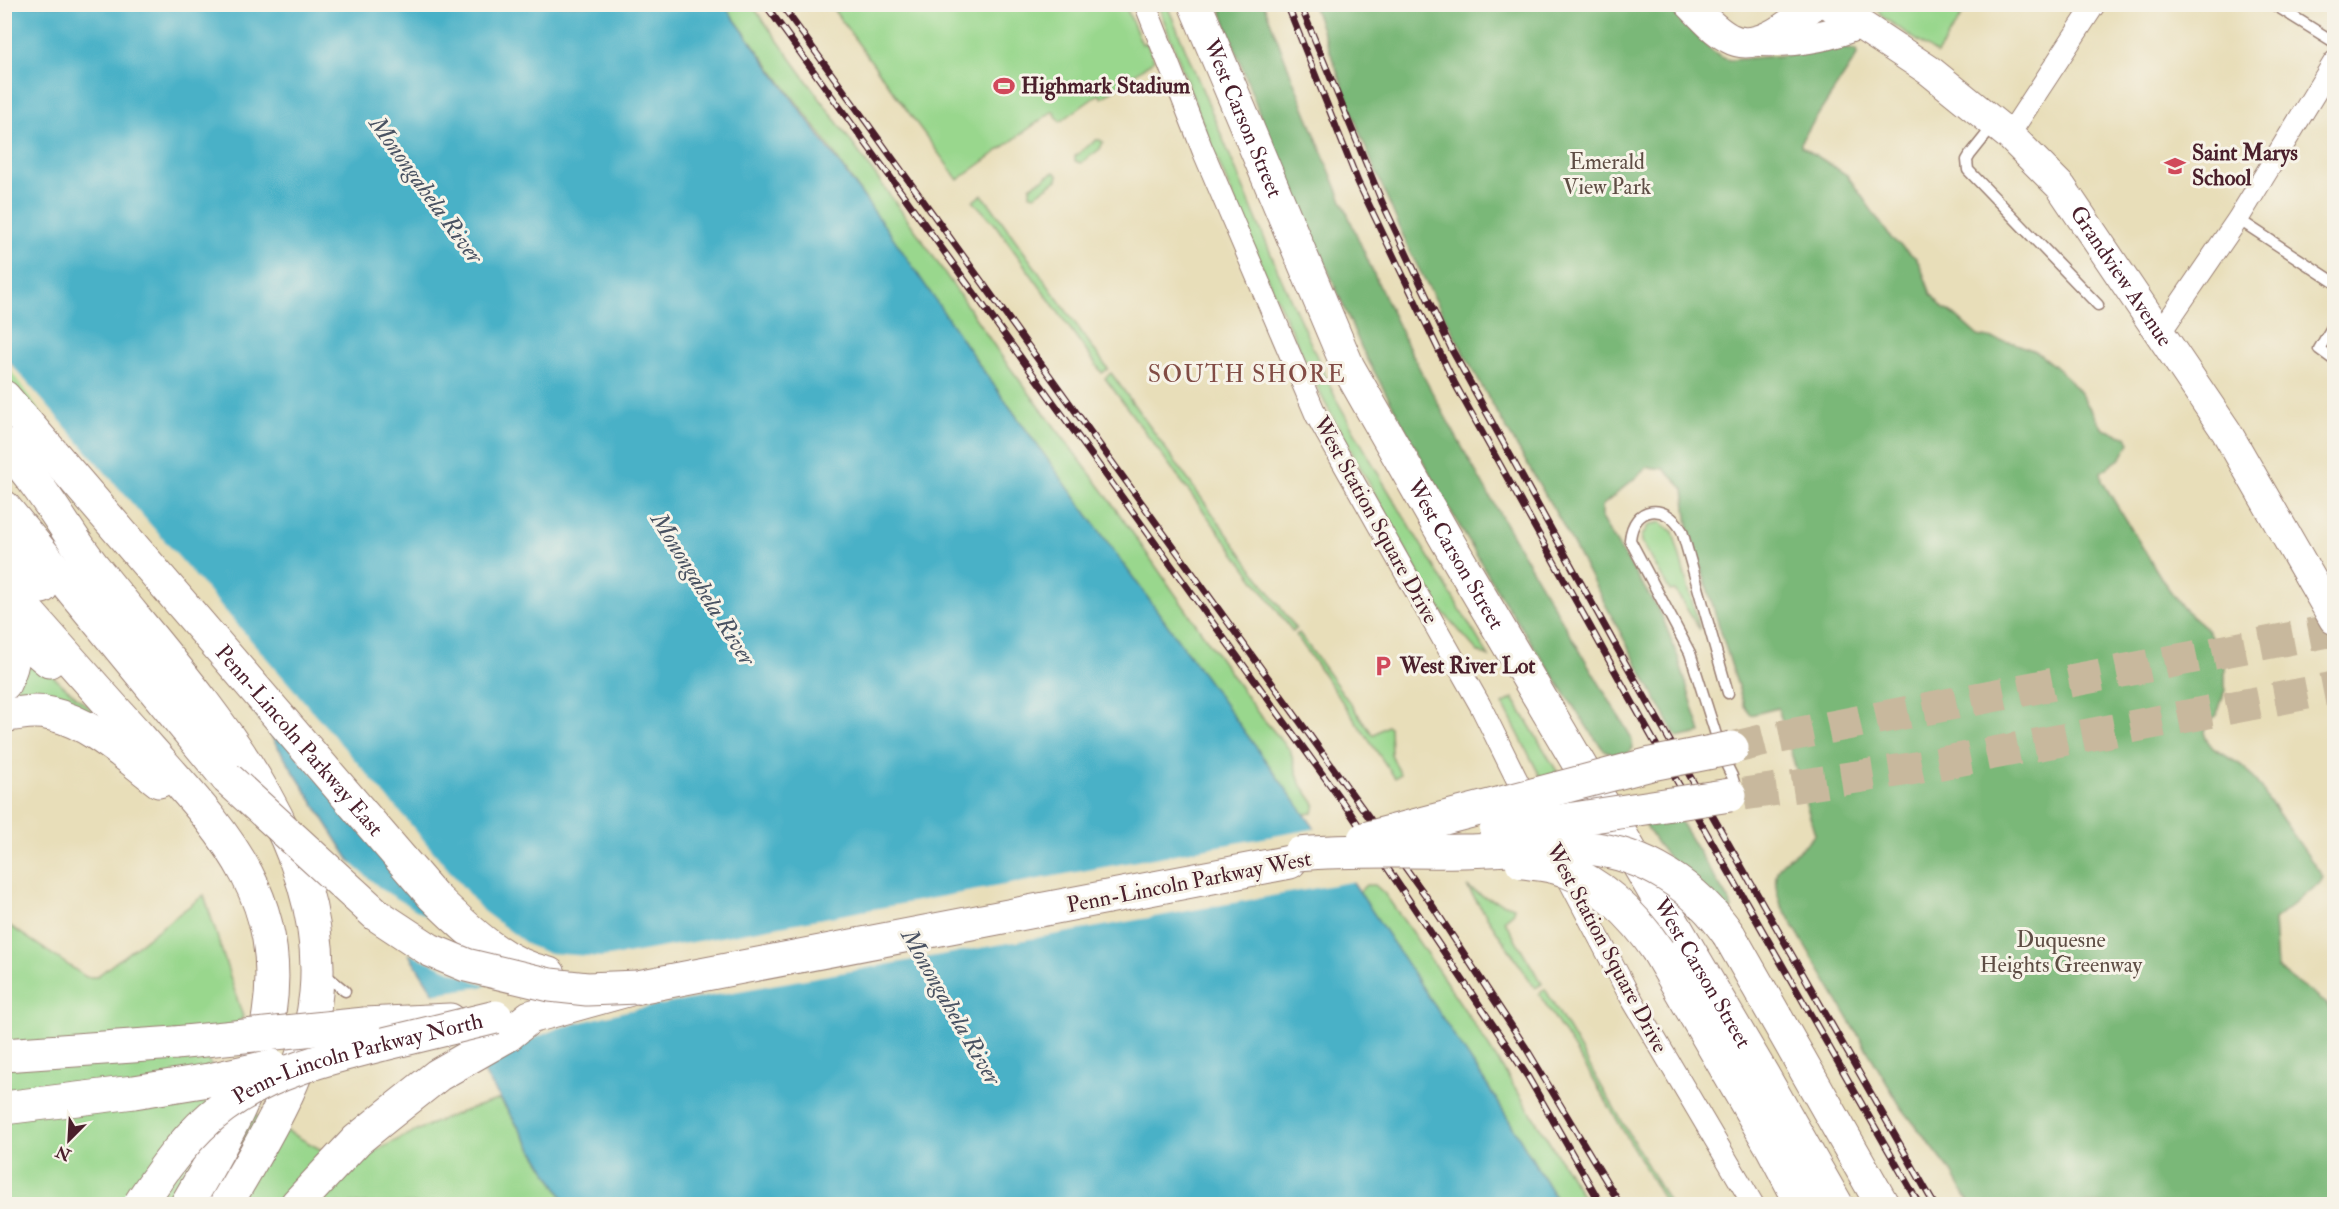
<svg xmlns="http://www.w3.org/2000/svg" width="2339" height="1209" font-family="'IM FELL Double Pica',serif">
<rect width="100%" height="100%" fill="#f7f3e8"/>
<filter id="ink" filterUnits="userSpaceOnUse"><feTurbulence type="fractalNoise" baseFrequency=".0167" numOctaves="2"/><feDisplacementMap in="SourceGraphic" scale="12" xChannelSelector="R" yChannelSelector="G"/><feConvolveMatrix kernelMatrix="1 2 1 2 8 2 1 2 1" color-interpolation-filters="sRGB"/></filter>
<filter id="wash" filterUnits="userSpaceOnUse"><feTurbulence type="fractalNoise" baseFrequency=".008" numOctaves="4" result="noise"/><feDisplacementMap in="SourceGraphic" scale="24" xChannelSelector="R" yChannelSelector="G"/><feGaussianBlur stdDeviation="1.35" result="paint"/><feColorMatrix in="noise" values="0 0 0 0 0 0 0 0 0 0 0 0 0 0 0 0 0 1.4 0 .05"/><feComposite in="paint" operator="in"/></filter>
<g filter="url(#wash)">
<rect width="100%" height="100%" fill="#e8deb9"/>
<g fill="#99d78d" stroke="#727b5c" stroke-width="1.5">
<polygon points="724,5 752,5 918,234 1002,357 1104,492 1258,713 1290,750 1300,783 1315,804 1313,813 1304,814 980,366 824,139"/>
<polygon points="830,5 1125,5 1142,44 1146,42 1154,60 1102,98 1099,94 1060,122 1053,111 958,180"/>
<polygon points="1158,5 1167,5 1281,278 1336,399 1383,482 1489,657 1478,652 1434,602 1324,401 1262,267 1206,132"/>
<polygon points="1874,5 1969,5 1937,54 1883,17"/>
<polygon points="1096,140 1100,140 1103,142 1100,149 1081,163 1075,161 1075,156"/>
<polygon points="1054,172 1058,175 1057,180 1035,195 1030,194 1030,187"/>
<polygon points="982,195 989,203 1108,369 1102,373 994,223 973,201"/>
<polygon points="4,359 64,442 58,446 5,378"/>
<polygon points="1111,373 1296,629 1293,632 1105,378"/>
<polygon points="1660,522 1673,532 1700,630 1675,590 1670,591 1642,542 1642,536 1648,526"/>
<polygon points="1299,633 1373,735 1387,726 1390,727 1391,754 1400,774 1395,778 1296,635"/>
<polygon points="27,654 116,731 5,705"/>
<polygon points="1513,698 1558,773 1541,778 1503,704"/>
<path d="M1366 885H1375L1384 893C1457 994 1523 1098 1587 1204H1559L1498 1102 1359 892Z"/>
<polygon points="1467,887 1482,896 1514,907 1514,912 1504,920 1542,984 1535,988"/>
<path d="M204 895 243 1017 207 1058 232 1103 285 1130 349 1165C401 1137 443 1116 500 1099L567 1204H5L4 922 86 977H96Z"/>
<polygon points="1545,989 1670,1204 1666,1204 1589,1072 1539,994"/>
</g>
<g fill="#7ab878" stroke="#626c52" stroke-width="1.5">
<path d="M1219 5H1264C1313 131 1362 259 1425 379 1490 501 1561 619 1631 737L1633 748 1628 753 1612 755 1603 749 1591 733 1500 595 1442 496 1362 349 1304 214 1273 150Z"/>
<path d="M1313 5H1666L1712 51 1720 57 1730 60 1798 54 1839 48 1855 50 1858 54 1801 141V146L1847 175 1891 238 1916 258 1920 265 1931 294 1944 309 1951 312 1978 336 2014 343 2035 351 2052 364 2068 378 2080 393 2103 429 2126 436 2129 443 2121 458 2101 472 2102 481 2163 581 2183 608 2207 629 2225 668V690L2217 715 2206 724 2204 732 2206 739 2213 748 2241 765 2250 773 2323 877 2320 883 2274 920 2277 968 2327 1004 2334 1015V1204H1970L1953 1174 1901 1107 1781 905C1763 856 1793 864 1815 834L1778 708 1751 715 1744 706 1688 526 1684 489 1664 469 1648 467 1602 506V520L1661 614 1678 657 1701 733 1677 738 1560 520 1481 385 1411 254 1362 139Z"/>
<path d="M1678 818 1729 901 1732 908 1730 912C1699 885 1663 861 1645 823Z"/>
</g>
<polygon fill="#48b1c7" stroke="#496879" stroke-width="1.5" points="4,5 724,5 894,239 980,366 1347,873 1498,1102 1559,1204 567,1204 266,728 5,356"/>
<polygon fill="#e8deb9" points="5,357 406,819 483,911 530,946 548,953 600,957 627,954 1318,828 1356,881 626,1011 558,1028 526,1042 480,1073 431,994 487,986 403,951 342,855 381,889 441,925 202,642 4,361"/>
</g>
<g filter="url(#ink)">
<g fill="none" stroke-linecap="round" stroke-linejoin="round">
<g stroke="#c8b89d" stroke-width="33" stroke-dasharray="33 16" stroke-linecap="butt">
<polyline points="1732,748 1769,739 2334,630"/>
<polyline points="1744,794 1910,769 2334,688"/>
</g>
<defs>
<g id="lane">
<polyline points="2273,4 2334,42"/>
<polyline points="1994,125 1970,155 1967,160 1968,170 2098,305"/>
<polyline points="2238,219 2334,282"/>
<polyline points="2334,324 2319,349 2334,360"/>
<path d="M1728 693 1682 531C1666 502 1633 505 1630 540L1690 653 1724 760 1732 776 1737 793"/>
<polyline points="322,972 345,991"/>
</g>
<g id="street">
<polyline points="1145,4 1203,151 1316,415 1480,705 1530,806"/>
<polyline points="2009,135 2095,4"/>
<polyline points="2160,333 2238,219 2334,62"/>
<polyline points="1564,871 1627,991 1753,1204"/>
</g>
<g id="secondary">
<path d="M1690 4C1702 16 1714 30 1729 38 1757 54 1792 22 1815 4"/>
<path id="s1" d="M1829 4 1930 71 2009 135 2061 187 2226 431 2334 619"/>
<path d="M1761 41C1794 42 1828 37 1858 24"/>
</g>
<g id="primary">
<path id="s2" d="M1195 4 1348 367 1448 542 1762 1074 1836 1204"/>
<path d="M4 624C16 649 16 660 4 684"/>
</g>
<g id="highway">
<path id="s3" d="M4 397 433 896C466 928 502 965 549 974"/>
<path d="M4 445C15 458 27 471 36 484 57 512 74 543 96 570 189 687 331 831 316 993 309 1070 264 1139 226 1204"/>
<polyline points="4,507 227,778"/>
<polyline points="4,544 42,587"/>
<path d="M4 585C49 636 94 687 140 738 214 823 288 889 269 1014 259 1082 221 1146 187 1204"/>
<polyline points="4,623 49,661"/>
<path d="M4 716C20 713 36 710 51 714 92 723 127 757 159 781"/>
<polyline points="1729,935 1882,1204"/>
<polyline points="1658,951 1773,1149 1802,1204"/>
<polyline points="365,1024 450,1020"/>
<polyline points="4,1055 175,1043"/>
<polyline points="4,1108 134,1092 209,1080"/>
<polyline points="297,1204 357,1140 384,1118 438,1075 508,1035 530,1017 638,987 1290,862"/>
</g>
</defs>
<use href="#lane" stroke="#997e72" stroke-width="13"/>
<use href="#street" stroke="#997e72" stroke-width="23"/>
<use href="#secondary" stroke="#997e72" stroke-width="32"/>
<use href="#primary" stroke="#997e72" stroke-width="35"/>
<use href="#highway" stroke="#997e72" stroke-width="35"/>
<use href="#lane" stroke="#fff" stroke-width="10"/>
<use href="#street" stroke="#fff" stroke-width="21"/>
<use href="#secondary" stroke="#fff" stroke-width="30"/>
<use href="#primary" stroke="#fff" stroke-width="33"/>
<use href="#highway" stroke="#fff" stroke-width="33"/>
<defs>
<g id="rail">
<polyline points="765,4 1349,811 1528,1077 1601,1204"/>
<polyline points="781,4 1428,899 1526,1048 1620,1204"/>
<polyline points="1287,4 1358,182 1455,384 1650,734 1919,1204"/>
<polyline points="1300,4 1382,202 1452,350 1618,650 1934,1204"/>
</g>
</defs>
<use href="#rail" stroke="#4a1f2b" stroke-width="7"/>
<use href="#rail" stroke="#f7f3e8" stroke-width="4.5" stroke-dasharray="14" stroke-linecap="butt"/>
<defs>
<g id="highway-bridge">
<polyline points="227,778 377,915 430,950 466,965 550,985 587,989 638,987"/>
<polyline points="1496,831 1730,795"/>
<polyline points="1364,839 1651,764 1732,748"/>
<path d="M1299 854C1353 849 1409 852 1463 851 1504 851 1545 844 1586 848 1645 853 1696 887 1729 935"/>
<path d="M1522 862C1536 864 1551 864 1564 870 1603 885 1635 917 1658 951"/>
<polyline points="175,1043 365,1024"/>
<polyline points="209,1080 272,1066"/>
<path id="s4" d="M140 1204C163 1169 189 1132 223 1107 270 1072 328 1058 384 1044 421 1035 459 1026 496 1017"/>
</g>
</defs>
<use href="#highway-bridge" stroke="#997e72" stroke-width="35" stroke-linecap="butt"/>
<use href="#highway-bridge" stroke="#fff" stroke-width="33"/>
</g>
</g>
<defs>
<symbol id="stadium-bare" viewBox="-9 -9 18 18"><path d="M0-5a6.5 5 0 1 0 0 10a6.5 5 0 1 0 0-10ZM-3.5-1.8h7v3.6h-7Z" fill="#d1495b" stroke="#f7f3e8" stroke-width="2.5" paint-order="stroke"/></symbol>
<symbol id="school-bare" viewBox="-9 -9 18 18"><path d="M0-5L7-2L0 1L-7-2ZM-4 1L0 2.5L4 1V4Q0 6-4 4Z" fill="#d1495b" stroke="#f7f3e8" stroke-width="2.5" paint-order="stroke"/></symbol>
<symbol id="parking-bare" viewBox="-9 -9 18 18"><path d="M-3.5-5.5H1a3.5 3.5 0 0 1 0 7H-1V5.5H-3.5ZM-1-3.4V-.6H.8a1.4 1.4 0 0 0 0-2.8Z" fill="#d1495b" stroke="#f7f3e8" stroke-width="2.5" paint-order="stroke"/></symbol>
</defs>
<g fill-rule="evenodd">
<use href="#stadium-bare" x="989" y="71" width="30" height="30"/>
<use href="#school-bare" x="2160" y="151" width="30" height="30"/>
<use href="#parking-bare" x="1368" y="651" width="30" height="30"/>
</g>
<g text-anchor="middle" dominant-baseline="central" stroke-width="6" stroke-linejoin="round" paint-order="stroke">
<g font-size="22" font-weight="bold" fill="#4a1f2b" stroke="#f7f3e8" text-anchor="start">
<text x="1021" y="86">Highmark Stadium</text>
<text x="2192" y="153">Saint Marys<tspan x="2192" dy="25">School</tspan></text>
<text x="1400" y="666">West River Lot</text>
</g>
<g font-size="22" fill="#4a1f2b" stroke="#f7f3e8">
<text stroke="none"><textPath href="#s2" startOffset="124">West Carson Street</textPath></text>
<text stroke="none"><textPath href="#s1" startOffset="404">Grandview Avenue</textPath></text>
<text transform="translate(1376 520) rotate(61)">West Station Square Drive</text>
<text stroke="none"><textPath href="#s2" startOffset="610">West Carson Street</textPath></text>
<text stroke="none"><textPath href="#s3" startOffset="453">Penn-Lincoln Parkway East</textPath></text>
<text transform="translate(1189 882) rotate(-11)">Penn-Lincoln Parkway West</text>
<text transform="translate(1607 948) rotate(62)">West Station Square Drive</text>
<text stroke="none"><textPath href="#s2" startOffset="1096">West Carson Street</textPath></text>
<text stroke="none"><textPath href="#s4" startOffset="273">Penn-Lincoln Parkway North</textPath></text>
</g>
<g font-size="22" fill="#5e4d44" stroke="#f7f3e8">
<text x="1607" y="162">Emerald<tspan x="1607" dy="25">View Park</tspan></text>
<text x="2061" y="940">Duquesne<tspan x="2061" dy="25">Heights Greenway</tspan></text>
</g>
<g font-size="24" font-style="italic" fill="#495262" stroke="#f7f3e8">
<text transform="translate(426 190) rotate(54)">Monongahela River</text>
<text transform="translate(703 589) rotate(58)">Monongahela River</text>
<text transform="translate(951 1007) rotate(60)">Monongahela River</text>
</g>
<g font-size="24" letter-spacing="1.5" fill="#824c45" stroke="#f7f3e8">
<text x="1247" y="374">SOUTH SHORE</text>
</g>
</g>
<rect width="2339" height="1209" fill="none" stroke="#f7f3e8" stroke-width="24"/>
<g transform="translate(69 1140) rotate(204)" stroke="#f7f3e8" stroke-width="4.5" paint-order="stroke">
<path d="M0-4.5L10 22L0 15L-10 22Z" fill="#4a1f2b"/>
<text y="-9" font-size="16" font-weight="bold" text-anchor="middle" fill="#4a1f2b">N</text>
</g>
</svg>
